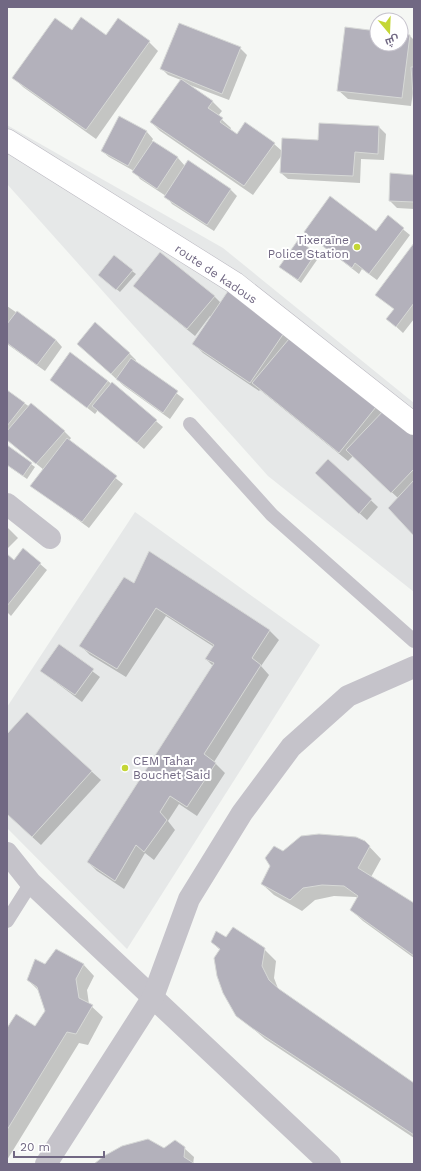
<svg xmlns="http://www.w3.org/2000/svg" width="421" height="1171" font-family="'Work Sans',Cairo,sans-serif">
<rect width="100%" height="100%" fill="#f5f7f4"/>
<g fill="#e6e8e8">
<polygon points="7,125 223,248 414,403 414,592 268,476 7,184"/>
<polygon points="135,512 320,645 127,949 7,828 7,707"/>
</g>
<g fill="#0003">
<polygon points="72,32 149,42 158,51 96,139 23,87 14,78"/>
<polygon points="377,32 377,44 401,44 401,35 410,36 414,40 414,94 413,92 411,106 348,99 338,90"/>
<polygon points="240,48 247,55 229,100 187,84 213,102 222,111 218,116 231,128 230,130 237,135 274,144 282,151 319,141 320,124 379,127 386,134 384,160 361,159 360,183 288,179 281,173 282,155 253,195 160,131 151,122 181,80 168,75 162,69"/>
<polygon points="120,118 147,132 153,139 152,141 178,158 185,166 230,189 237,196 214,231 172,204 166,196 140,179 134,171 109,157 102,151"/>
<polygon points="414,176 414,209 397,208 390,201"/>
<polygon points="388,217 410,235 377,280 362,269 359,274 305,232 376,232"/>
<polygon points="298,241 319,257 301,283 280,267"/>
<polygon points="414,245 414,319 403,333 388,319 395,310 377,295"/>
<polygon points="132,271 136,274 120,292 103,278"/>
<polygon points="134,286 214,296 221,303 230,289 414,433 414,535 398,498 353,456 348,461 260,390 259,391 203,353 194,344 211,317 210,316 195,336"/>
<polygon points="7,306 56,340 62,347 45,371 7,344"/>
<polygon points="95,323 130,354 136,360 135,362 184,399 170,419 124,386 85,350"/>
<polygon points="51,379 108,381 163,427 144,449 98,410 95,414"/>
<polygon points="7,391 64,431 71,438 69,441 123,484 89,528 32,486 44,470 8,441 7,442"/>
<polygon points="7,447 35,467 27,479 7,465"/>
<polygon points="328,460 378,507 367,520 323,480"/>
<polygon points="7,527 18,538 7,549"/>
<polygon points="24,550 47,570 11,616 7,612 7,555 14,561"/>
<polygon points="150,552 270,631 279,640 261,666 269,675 214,762 225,773 197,816 179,804 168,821 175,830 154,860 145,853 124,889 97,871 88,862 213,666 206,659 214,647 166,616 126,677 90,655 81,646 134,584"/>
<polygon points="59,646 100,677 82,702 41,671"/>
<polygon points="27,713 101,780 41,845 7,814 7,736"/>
<polygon points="339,835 355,838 365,842 381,859 371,877 414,904 414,958 363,921 351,910 358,898 356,897 334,896 315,900 302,911 274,895 262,884 283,853 302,837"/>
<polygon points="227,938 264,949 276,961 274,978 279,991 414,1084 414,1138 265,1039 237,1015 221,951 212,942"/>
<polygon points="83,964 94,976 87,990 89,1004 103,1017 88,1045 79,1043 7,1160 7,1030 36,1027 46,1011 40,992 28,980 46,965"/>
<polygon points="184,1148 194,1157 193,1164 95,1164 164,1149"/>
</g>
<g fill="#b3b1bb" stroke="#d7d9d7">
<polygon points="81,17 106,35 118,18 150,41 86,130 12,78 55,18 72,30"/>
<polygon points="179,23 241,47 222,94 160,69"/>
<polygon points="345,27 377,31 377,44 401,44 401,34 410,35 402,98 337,91"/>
<polygon points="411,67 414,67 414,110"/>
<polygon points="181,79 213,101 208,108 223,118 220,122 237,134 245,122 275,143 244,186 150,122"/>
<polygon points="119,116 147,131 128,166 101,151"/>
<polygon points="319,123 379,126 378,154 355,152 353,176 280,173 282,138 318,140"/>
<polygon points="153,141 178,157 157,189 132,172"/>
<polygon points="188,160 231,189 207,225 164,197"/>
<polygon points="390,173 414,175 414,202 389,201"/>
<polygon points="330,196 376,231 388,215 404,228 369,274 355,263 352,268 304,232"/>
<polygon points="298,240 316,253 298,280 279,267"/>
<polygon points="414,243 414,303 396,327 386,319 394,309 375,295"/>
<polygon points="160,252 215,296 187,329 133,286"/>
<polygon points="114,255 133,270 116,290 98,275"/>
<polygon points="230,288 288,327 250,383 192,344"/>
<polygon points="17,311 56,340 37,365 7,343 7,324"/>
<polygon points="95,322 130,353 111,374 77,344"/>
<polygon points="294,333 380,402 339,453 252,383"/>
<polygon points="70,352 108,381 87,408 50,380"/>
<polygon points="131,358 178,391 163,413 116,379"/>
<polygon points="112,382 157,420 137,443 92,406"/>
<polygon points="7,390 25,403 7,426"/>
<polygon points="31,403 65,431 36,464 7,440 7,431"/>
<polygon points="387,407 414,432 414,469 391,493 346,450"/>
<polygon points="67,438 117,476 82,522 30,486"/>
<polygon points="7,445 32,463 23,476 7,465"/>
<polygon points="328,459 372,499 359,514 315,473"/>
<polygon points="414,480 414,536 388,508"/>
<polygon points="23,548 41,563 7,606 7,554 14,560"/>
<polygon points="149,551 270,630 252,658 261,665 204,754 216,763 187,807 170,796 160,812 167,820 144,852 136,845 115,881 87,862 214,663 205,659 214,645 156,608 117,669 79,646 124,577 134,583"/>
<polygon points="59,644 94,669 75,695 40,671"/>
<polygon points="27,712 92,771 32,837 7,814 7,734"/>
<polygon points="319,834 356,837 365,841 370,846 358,868 414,903 414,956 350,910 358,896 344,886 322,885 303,888 290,900 261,884 270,866 265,858 274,846 283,851 301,836"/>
<polygon points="233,927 265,948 262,966 269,980 279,989 414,1083 414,1135 252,1028 236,1016 223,993 217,976 214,958 220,949 211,942 216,931 226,937"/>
<polygon points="56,949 84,964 76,979 79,998 93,1005 76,1034 67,1032 7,1130 7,1028 16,1014 35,1026 45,1011 37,987 27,980 35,959 45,964"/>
<polygon points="148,1139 164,1148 175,1140 185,1147 184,1157 195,1164 94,1164 104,1156 122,1146"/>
</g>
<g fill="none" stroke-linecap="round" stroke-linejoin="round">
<defs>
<polyline id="secondary" points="7,140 235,283 414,424"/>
</defs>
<use href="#secondary" stroke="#bab8c0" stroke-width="23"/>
<g stroke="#c5c3ca" stroke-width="14">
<polyline points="190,424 272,515 414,641"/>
<polyline points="7,921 31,883"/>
</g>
<g stroke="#c5c3ca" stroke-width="22">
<polyline points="7,504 50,538"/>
<polyline points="7,853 31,883 330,1164"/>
</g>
<polyline stroke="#c5c3ca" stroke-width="22" points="46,1164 153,997 189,899 242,813 291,747 348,696 414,667"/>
<use href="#secondary" stroke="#fff" stroke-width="22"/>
</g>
<g fill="#c4d635" stroke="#fff" stroke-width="1.5">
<circle cx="357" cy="247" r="4"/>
<circle cx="125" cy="768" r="4"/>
</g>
<g text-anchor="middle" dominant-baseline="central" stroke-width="4" stroke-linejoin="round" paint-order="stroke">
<g font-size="12" fill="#716883" stroke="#fff" text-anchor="end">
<text x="349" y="240">Tixeraïne<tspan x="349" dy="14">Police Station</tspan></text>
<text x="133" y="761" text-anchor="start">CEM Tahar<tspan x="133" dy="14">Bouchet Said</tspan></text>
</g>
<g font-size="12" fill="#716883" stroke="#fff">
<text transform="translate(216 274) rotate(34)">route de kadous</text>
</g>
</g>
<rect width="421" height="1171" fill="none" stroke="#716883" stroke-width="16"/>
<g transform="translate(389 32) rotate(161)"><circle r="19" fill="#ffffff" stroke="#c6c3cd"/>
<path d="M0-3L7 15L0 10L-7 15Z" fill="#c4d635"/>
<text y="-6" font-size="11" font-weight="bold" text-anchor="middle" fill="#716883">ش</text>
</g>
<path d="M14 1151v6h90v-6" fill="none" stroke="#716883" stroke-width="2"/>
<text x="20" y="1151" font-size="12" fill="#716883" stroke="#ffffff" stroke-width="3" paint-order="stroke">20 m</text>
</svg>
